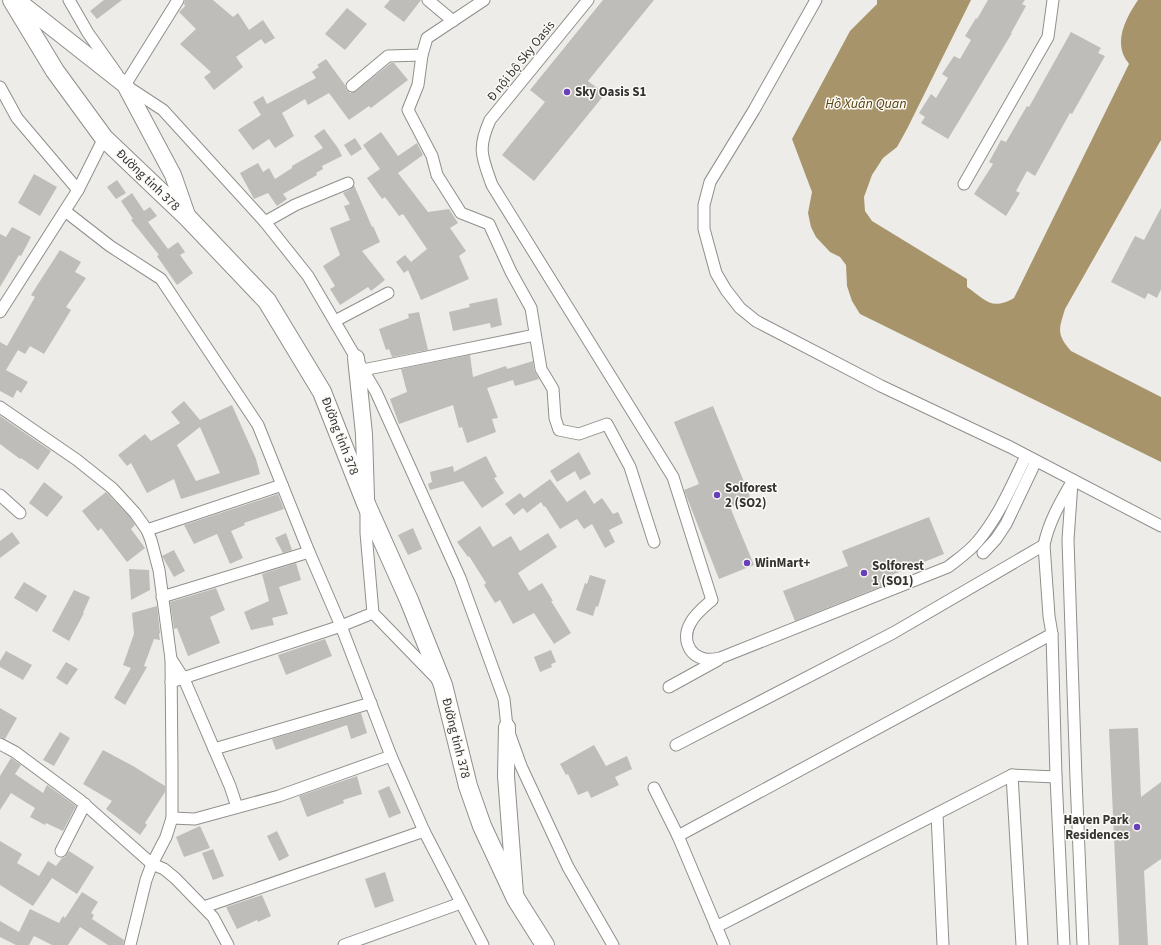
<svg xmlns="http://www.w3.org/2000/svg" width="1161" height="945" font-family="'Source Sans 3',sans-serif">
<rect width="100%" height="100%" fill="#eeece8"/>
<path fill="#a8946b" d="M877 0H971L907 129 897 147 883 158 872 175 864 197 865 211 872 221 967 279V287C986 300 991 311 1014 298L1129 64C1128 62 1125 59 1124 56 1115 37 1128 15 1138 0H1161V140L1065 309C1059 329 1056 334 1071 351L1161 397V462L860 314 852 301 847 286 846 265 840 257 830 252 816 237 811 227 808 213 812 192 792 139 850 31 877 4Z"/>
<g fill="#bfbdb9" fill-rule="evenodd">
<polygon points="104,0 122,0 97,19 90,11"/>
<polygon points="185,0 213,0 233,17 238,13 249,30 263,20 275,38 265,44 261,39 236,57 243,67 214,90 204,77 211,72 180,44 196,29 179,12 185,6 184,4"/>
<polygon points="390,0 421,0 404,22 384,7"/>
<polygon points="603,0 654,0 588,81 605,94 534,181 502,155 545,102 530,90"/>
<polygon points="988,0 1025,0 1022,4 1026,6 1011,33 1012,33 948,139 921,123 925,117 919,113 931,94 936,98 948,78 942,74 954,56 960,59 971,40 965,36 976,18 977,19"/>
<polygon points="347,8 367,24 345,50 325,34"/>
<polygon points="1071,32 1101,48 1098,53 1105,56 1072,114 1070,113 1035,176 1027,171 1016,191 1020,193 1006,216 974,194 993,164 989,162 1001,140 1006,142 1027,106 1029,107"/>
<polygon points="326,59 345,85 346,90 350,93 356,91 391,63 394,63 408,80 371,108 369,106 349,120 329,93 308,105 305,99 282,113 294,136 275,148 269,139 253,150 238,130 261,115 253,102 263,96 267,104 316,78 312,72 319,67 317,65"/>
<polygon points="324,129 338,148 342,156 322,166 323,169 316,173 317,175 283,194 287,199 277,206 268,193 254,199 240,173 258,163 263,172 269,168 275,179 292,168 292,166 323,148 314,136"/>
<polygon points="381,132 398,156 417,143 423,155 398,173 428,212 449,209 458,223 450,228 466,251 459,256 469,279 421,300 408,270 404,273 396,262 405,255 411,262 427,249 403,214 399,216 385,197 382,199 367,178 380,169 363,145"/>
<polygon points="355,138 362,149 351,156 344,145"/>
<polygon points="34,174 57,187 40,216 18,203"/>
<polygon points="117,180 126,193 116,199 107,187"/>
<polygon points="354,185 372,227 373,226 380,242 362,251 385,280 371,291 368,287 340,305 330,289 335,286 323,266 340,255 330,228 350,220 344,206 350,204 343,193 351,189"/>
<polygon points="132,193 144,211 150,207 157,216 148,222 168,249 178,242 185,252 180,255 193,273 177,285 157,256 159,255 131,220 133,219 121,201"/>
<polygon points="1161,208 1161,289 1157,298 1148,293 1145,299 1111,282 1135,236 1144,240"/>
<polygon points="12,227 31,237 21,256 19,255 0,287 0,234 6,237"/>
<polygon points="60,250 81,262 75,272 86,278 66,307 71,310 44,354 30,346 25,354 18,350 6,370 28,382 21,393 17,390 13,398 0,391 0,342 7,346 35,297 31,295"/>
<polygon points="497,298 502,325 491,328 490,323 453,331 449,312 470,307 469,304"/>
<polygon points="419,312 428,350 392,357 389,349 386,350 379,329 409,318 408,314"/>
<polygon points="470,355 473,377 506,366 507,369 533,361 534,370 539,379 515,386 513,380 487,388 498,418 492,419 496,432 467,443 462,427 459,428 453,405 399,424 390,399 407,392 401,369"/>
<path d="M184 401 200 420 232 405 256 459 260 474 181 499 174 479 147 493 131 463 127 466 118 455 145 434 151 441 180 423 171 412ZM200 427 220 473 196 481 177 445Z"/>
<polygon points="713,406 751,499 730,507 754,565 719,579 684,490 699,484 674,422"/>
<polygon points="0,416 51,451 38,470 21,458 20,459 0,444"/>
<polygon points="579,452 591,474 580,480 575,471 557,482 550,471"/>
<polygon points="486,456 497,477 494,478 504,493 482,508 463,481 430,490 428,484 432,482 430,472 453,466 454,472"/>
<polygon points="550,479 567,502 585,490 594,504 602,498 613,514 618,512 623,523 609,530 615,542 605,548 592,524 584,529 577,519 560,529 545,506 544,507 541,502 527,513 523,508 514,515 505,504 520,493 524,498"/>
<polygon points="44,482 63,497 47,517 29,503"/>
<polygon points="106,492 130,517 135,525 131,529 145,548 127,562 101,528 98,531 82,511"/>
<polygon points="278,494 284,509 244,523 245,525 231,531 243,558 230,564 217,534 194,544 184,525"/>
<polygon points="929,517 944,554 879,580 882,586 795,621 783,591 848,566 842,551"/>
<polygon points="480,526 493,547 511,536 520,551 548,533 557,547 518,573 529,591 542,583 553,601 551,601 571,633 554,644 534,613 513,624 500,600 495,603 484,585 486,583 469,556 468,557 457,542"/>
<polygon points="413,528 422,549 408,555 398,535"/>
<polygon points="12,532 20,543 0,558 0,541"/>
<polygon points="286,533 292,550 283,553 275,538"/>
<polygon points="174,550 185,571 174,577 162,556"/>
<polygon points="296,563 301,580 279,587 288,614 272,618 274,625 251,630 244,612 269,601 262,574"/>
<polygon points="129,569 149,570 150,590 131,600"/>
<polygon points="590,575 606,580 598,607 596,606 593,616 576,610 585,583 587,584"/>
<polygon points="24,582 47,596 37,612 14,598"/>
<polygon points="216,588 225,610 210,617 220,643 188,656 177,628 174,629 170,602"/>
<polygon points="74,590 90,597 83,613 84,613 69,641 52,631"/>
<polygon points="157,606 160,633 159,634 160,640 154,639 144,666 147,667 125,705 114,698 131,668 123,665 134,634 132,613"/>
<polygon points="325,639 332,656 286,675 278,655"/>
<polygon points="551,650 556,662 551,664 552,667 540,672 534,657"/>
<polygon points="6,651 32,665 23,680 0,667 0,661"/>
<polygon points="66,662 78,669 67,685 56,678"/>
<polygon points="0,708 17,718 5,739 0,737"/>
<polygon points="361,713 367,733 351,739 347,725 276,750 272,739"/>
<polygon points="1138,728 1141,797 1161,782 1161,859 1144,871 1148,945 1119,945 1109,729"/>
<polygon points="60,732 70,738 54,766 43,760"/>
<polygon points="594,745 606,766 627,756 632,769 615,777 619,785 591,798 588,791 578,795 568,774 566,775 560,764"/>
<polygon points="103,750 133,766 165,786 165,792 145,823 147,825 140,835 106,809 112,801 83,784"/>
<polygon points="11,758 21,765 15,774 43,793 47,785 76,806 63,831 46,823 45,825 30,817 35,808 11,793 0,810 0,776"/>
<polygon points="357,776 362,794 343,800 344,803 307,817 299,796"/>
<polygon points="389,786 401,813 389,818 378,791"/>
<polygon points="200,826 210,848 184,857 176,837"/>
<polygon points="277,831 289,856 279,861 267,836"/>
<polygon points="0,841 22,854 17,863 39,876 48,861 56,866 62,858 65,857 69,851 94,867 77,894 52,878 33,906 0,885"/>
<polygon points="213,849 224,876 213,880 202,853"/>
<polygon points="385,872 394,901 375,908 365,879"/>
<polygon points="82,892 98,902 91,913 94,915 92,919 124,940 123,945 108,945 80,927 68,945 52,945 34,936 29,945 16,945 0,937 0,921 19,932 30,909 59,923 63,916 65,918"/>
<polygon points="262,895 271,916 258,922 257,920 237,929 226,907"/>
</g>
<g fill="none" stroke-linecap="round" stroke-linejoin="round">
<defs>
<g id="minor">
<polyline points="69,0 88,33 117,74"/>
<polyline points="428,0 453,21"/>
<path d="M588 0 490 120C477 149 482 157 492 185L673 477 712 600C704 607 696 613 691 622 682 637 687 655 705 659 710 660 715 659 720 658L948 567C958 559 969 552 978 541 999 516 1012 485 1026 456"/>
<polyline points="816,0 754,110 710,182 704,205 704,229 716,273 726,290 740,308 756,321 881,386 1010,447 1161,526"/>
<polyline points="422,55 418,85 408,110 432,156 437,175 461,213 489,224 511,272 531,308 541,369 553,389 555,418 559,430 579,434 607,424 630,467 654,542"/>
<polyline points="125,85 178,0"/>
<polyline points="352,86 388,56 422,55 427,38 484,0"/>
<polyline points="0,87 17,118 78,190"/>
<polyline points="128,87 163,110 265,222 308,276 376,392 460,578 504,699 507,727 521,766 568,867 613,945"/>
<polyline points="964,184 1048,37 1053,0"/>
<polyline points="65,211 110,246 161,279 258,425 309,552 341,626 391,756 424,831 483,945"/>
<polyline points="265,222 295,205 348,183"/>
<polyline points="0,312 78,190 104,138"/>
<polyline points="335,321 388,293"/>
<polyline points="363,370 535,335"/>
<polyline points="0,407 77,460 112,488 135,513 147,530 151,540 159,570 171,659 172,768 172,818 166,837 152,864 81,801 15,752 0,744"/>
<polyline points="1072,482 1068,540 1076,779 1083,945"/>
<polyline points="0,495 20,513"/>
<polyline points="366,512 366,533 373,613 437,679"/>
<polyline points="147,530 282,485"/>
<polyline points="983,553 996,539 1006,524 1036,461"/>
<polyline points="162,597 309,552"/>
<polyline points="171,659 184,679 230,786 237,807"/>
<polyline points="171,682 341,626 373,613"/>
<polyline points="669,687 718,660"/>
<polyline points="676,745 893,633 1044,545"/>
<polyline points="214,749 371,703"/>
<polyline points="1012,775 1022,945"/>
<polyline points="654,788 678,836"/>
<polyline points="937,814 943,945"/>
<polyline points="172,818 195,819 279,796 391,756"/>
<polyline points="61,851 85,804"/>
<polyline points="204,907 424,831"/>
<polyline points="716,927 1012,775 1056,777"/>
<polyline points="130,945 146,880 152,864 164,869 175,878 213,917 228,945"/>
<polyline points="344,945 461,903"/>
<polyline points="724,945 678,836 1052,634"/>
<path d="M1064 945 1056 777 1052 634 1049 616 1044 545C1049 521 1061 501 1073 480"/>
</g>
<g id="secondary">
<polyline points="17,0 125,85 173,175 188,218"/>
<polyline points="356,358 364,434 366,498"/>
<polyline points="507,727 506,776 515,894"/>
</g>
<polyline id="primary" points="12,0 55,71 104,138 188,218 267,301 322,392 367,506 409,600 443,685 468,786 482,826 516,899 545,945"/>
</defs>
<use href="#minor" stroke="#908f8b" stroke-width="13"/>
<use href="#secondary" stroke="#908f8b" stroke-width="18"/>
<use href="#primary" stroke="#908f8b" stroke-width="20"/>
<use href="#minor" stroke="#fff" stroke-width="11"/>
<use href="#secondary" stroke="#fff" stroke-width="16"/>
<use href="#primary" stroke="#fff" stroke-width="18"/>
</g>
<g fill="#673fb7" stroke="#fcfaf6" stroke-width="1.5">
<circle cx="567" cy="92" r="4"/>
<circle cx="717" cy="495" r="4"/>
<circle cx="747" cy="563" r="4"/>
<circle cx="864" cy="573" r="4"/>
<circle cx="1137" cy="827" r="4"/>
</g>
<g text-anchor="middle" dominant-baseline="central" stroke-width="3" stroke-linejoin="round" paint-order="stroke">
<g font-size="13" fill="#353433" stroke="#fcfaf6">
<text transform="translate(521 61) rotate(-51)">Đ nội bộ Sky Oasis</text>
<text transform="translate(148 180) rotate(44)">Đường tỉnh 378</text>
<text transform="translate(340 436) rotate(69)">Đường tỉnh 378</text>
<text transform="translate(456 738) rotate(76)">Đường tỉnh 378</text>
</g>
<g font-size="13" font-weight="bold" fill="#353433" stroke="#fcfaf6" text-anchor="start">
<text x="575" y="92">Sky Oasis S1</text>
<text x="725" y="488">Solforest<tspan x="725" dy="15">2 (SO2)</tspan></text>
<text x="755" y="563">WinMart+</text>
<text x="872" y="566">Solforest<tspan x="872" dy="15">1 (SO1)</tspan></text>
<text x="1129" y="820" text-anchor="end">Haven Park<tspan x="1129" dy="15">Residences</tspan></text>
</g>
<g font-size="14" font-style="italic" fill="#59430f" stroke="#fcfaf6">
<text x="866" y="104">Hồ Xuân Quan</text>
</g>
</g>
</svg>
